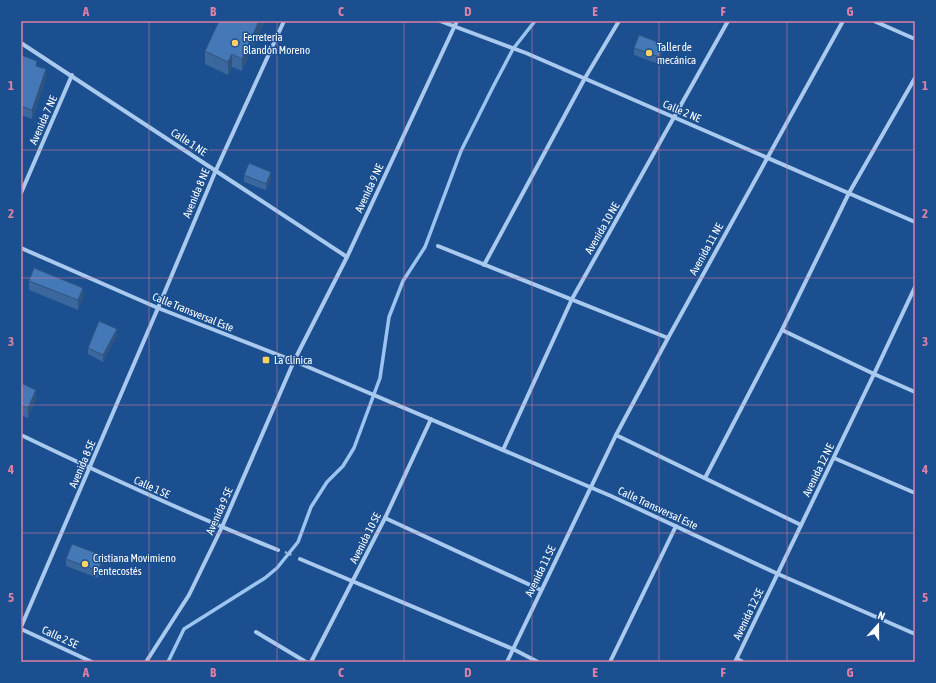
<svg xmlns="http://www.w3.org/2000/svg" width="936" height="683" font-family="'Asap Condensed',sans-serif">
<rect width="100%" height="100%" fill="#1b4f8f"/>
<g fill="none" stroke-linecap="round" stroke-linejoin="round">
<polyline stroke="#9cc4f0" stroke-width="3.5" points="168,662 184,629 265,578 277,568 298,542 311,507 327,482 343,466 354,448 380,378 389,317 403,281 425,247 461,151 493,87 513,49 535,21"/>
<polyline stroke="#a9c9ee" stroke-width="2" stroke-dasharray="2 3" stroke-linecap="butt" points="285,552 294,556"/>
<g stroke="#a9c9ee" stroke-width="4">
<polyline points="440,21 526,53 915,222"/>
<polyline points="874,21 915,39"/>
<polyline points="21,43 347,257"/>
<polyline points="21,193 72,75"/>
<polyline points="438,246 668,338"/>
<polyline points="21,248 158,308 294,361 611,496 778,574 915,634"/>
<polyline points="484,265 585,78 619,21"/>
<polyline points="782,330 874,374 915,287"/>
<path d="M21 435C106 476 191 515 278 550"/>
<polyline points="616,435 801,525"/>
<polyline points="503,450 572,299 728,21"/>
<polyline points="834,458 915,493"/>
<polyline points="705,478 782,330 849,193 915,78"/>
<polyline points="385,518 541,590"/>
<polyline points="300,559 513,649 538,662"/>
<polyline points="21,627 158,308 216,170 284,21"/>
<polyline points="21,629 92,662"/>
<polyline points="256,632 306,662"/>
<polyline points="737,659 743,662"/>
<polyline points="146,662 189,595 222,527 294,361 347,257 457,21"/>
<polyline points="311,662 385,518 431,419"/>
<polyline points="507,662 616,435 668,338 843,21"/>
<polyline points="610,662 676,526"/>
<polyline points="735,662 874,374 915,392"/>
</g>
</g>
<g fill="#3a679d">
<polygon points="265,21 242,71 232,67 228,75 205,64 205,51"/>
<polygon points="634,48 663,50 659,64 634,55"/>
<polygon points="21,55 37,66 46,79 32,119 21,115"/>
<polygon points="244,175 271,178 266,190 244,182"/>
<polygon points="29,281 83,298 78,310 29,290"/>
<polygon points="117,335 103,362 88,354 88,348"/>
<polygon points="21,383 36,399 28,418 21,415"/>
<polygon points="66,559 104,563 98,578 66,566"/>
</g>
<g fill="#305480">
<polygon points="259,21 265,21 242,71 242,59"/>
<polygon points="663,44 663,50 659,64 659,57"/>
<polygon points="232,54 232,67 228,75 228,62"/>
<polygon points="46,69 46,79 32,119 32,110"/>
<polygon points="271,172 271,178 266,190 266,184"/>
<polygon points="83,288 83,298 78,310 78,300"/>
<polygon points="117,329 117,335 103,362 103,355"/>
<polygon points="36,390 36,399 28,418 28,408"/>
<polygon points="104,556 104,563 98,578 98,571"/>
</g>
<g fill="#4478b7" stroke="#305480">
<polygon points="219,21 259,21 242,59 232,54 228,62 205,51"/>
<polygon points="639,35 663,44 659,57 634,48"/>
<polygon points="21,55 37,61 36,66 46,69 32,110 21,106"/>
<polygon points="249,163 271,172 266,184 244,175"/>
<polygon points="34,268 83,288 78,300 29,281"/>
<polygon points="99,321 117,329 103,355 88,348"/>
<polygon points="21,383 36,390 28,408 21,405"/>
<polygon points="72,544 104,556 98,571 66,559"/>
</g>
<path fill="none" stroke="#dd80a5" stroke-width="1" stroke-opacity="0.55" d="M149 21V662M277 21V662M404 21V662M532 21V662M659 21V662M787 21V662M21 150H915M21 278H915M21 405H915M21 533H915"/>
<g fill="#ffd166" stroke="#1b4f8f" stroke-width="1.5">
<circle cx="235" cy="43" r="4"/>
<circle cx="649" cy="53" r="4"/>
<rect x="262" y="356" width="8" height="8" rx="2"/>
<circle cx="85" cy="564" r="4"/>
</g>
<g text-anchor="middle" dominant-baseline="central" stroke-width="3" stroke-linejoin="round" paint-order="stroke">
<g font-size="11" fill="#fff" stroke="#1b4f8f" text-anchor="start">
<text x="243" y="37">Ferretería<tspan x="243" dy="13">Blandón Moreno</tspan></text>
<text x="657" y="47">Taller de<tspan x="657" dy="13">mecánica</tspan></text>
<text x="274" y="360">La Clínica</text>
<text x="93" y="558">Cristiana Movimieno<tspan x="93" dy="13">Pentecostés</tspan></text>
</g>
<g font-size="11" fill="#fff" stroke="#1b4f8f">
<text transform="translate(682 111) rotate(23)">Calle 2 NE</text>
<text transform="translate(43 120) rotate(-66)">Avenida 7 NE</text>
<text transform="translate(189 142) rotate(33)">Calle 1 NE</text>
<text transform="translate(369 188) rotate(-65)">Avenida 9 NE</text>
<text transform="translate(196 193) rotate(-67)">Avenida 8 NE</text>
<text transform="translate(602 228) rotate(-60)">Avenida 10 NE</text>
<text transform="translate(706 249) rotate(-61)">Avenida 11 NE</text>
<text transform="translate(193 312) rotate(22)">Calle Transversal Este</text>
<text transform="translate(82 464) rotate(-67)">Avenida 8 SE</text>
<text transform="translate(818 470) rotate(-64)">Avenida 12 NE</text>
<text transform="translate(152 487) rotate(24)">Calle 1 SE</text>
<text transform="translate(658 508) rotate(25)">Calle Transversal Este</text>
<text transform="translate(219 511) rotate(-66)">Avenida 9 SE</text>
<text transform="translate(365 538) rotate(-63)">Avenida 10 SE</text>
<text transform="translate(540 571) rotate(-64)">Avenida 11 SE</text>
<text transform="translate(748 614) rotate(-64)">Avenida 12 SE</text>
<text transform="translate(60 637) rotate(25)">Calle 2 SE</text>
</g>
</g>
<rect width="936" height="683" fill="none" stroke="#1b4f8f" stroke-width="44"/>
<g transform="translate(878 625) rotate(21)" stroke="#1b4f8f" stroke-width="3" paint-order="stroke">
<path d="M0-3L7 15L0 10L-7 15Z" fill="#ffffff"/>
<text y="-6" font-size="11" font-weight="bold" text-anchor="middle" fill="#ffffff">N</text>
</g>
<rect x="22" y="22" width="892" height="639" fill="none" stroke="#dd80a5" stroke-width="1.5"/>
<g font-size="13" text-anchor="middle" font-weight="bold" fill="#dd80a5">
<text x="86" y="16">A</text>
<text x="213" y="16">B</text>
<text x="341" y="16">C</text>
<text x="468" y="16">D</text>
<text x="595" y="16">E</text>
<text x="723" y="16">F</text>
<text x="850" y="16">G</text>
<text x="11" y="90">1</text>
<text x="925" y="90">1</text>
<text x="11" y="218">2</text>
<text x="925" y="218">2</text>
<text x="11" y="346">3</text>
<text x="925" y="346">3</text>
<text x="11" y="474">4</text>
<text x="925" y="474">4</text>
<text x="11" y="602">5</text>
<text x="925" y="602">5</text>
<text x="86" y="677">A</text>
<text x="213" y="677">B</text>
<text x="341" y="677">C</text>
<text x="468" y="677">D</text>
<text x="595" y="677">E</text>
<text x="723" y="677">F</text>
<text x="850" y="677">G</text>
</g>
</svg>
